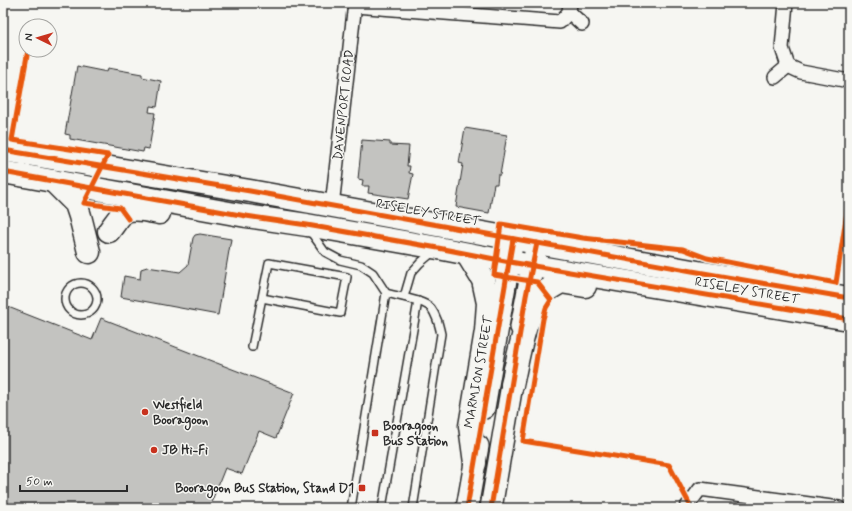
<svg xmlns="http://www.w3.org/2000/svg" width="852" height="511" font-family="Mynerve,sans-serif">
<rect width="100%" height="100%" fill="#f6f6f2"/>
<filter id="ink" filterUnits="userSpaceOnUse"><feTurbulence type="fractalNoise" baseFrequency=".025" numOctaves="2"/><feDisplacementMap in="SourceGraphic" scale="8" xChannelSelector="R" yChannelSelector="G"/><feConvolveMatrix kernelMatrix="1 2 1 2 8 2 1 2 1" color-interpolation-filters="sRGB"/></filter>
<g filter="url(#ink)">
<g fill="#c3c3c0" stroke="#2b2b2b">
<polygon points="77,66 107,72 108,68 142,74 142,77 161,81 157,107 150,106 149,112 155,113 149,149 144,148 143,152 70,139 70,135 65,134"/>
<polygon points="465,128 507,135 500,175 498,175 497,184 494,184 489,213 456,207 463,164 459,163"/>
<polygon points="362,140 390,142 390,145 409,146 407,166 410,166 409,173 413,174 408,199 368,193 369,186 362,186 363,180 358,179"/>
<polygon points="200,234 231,239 218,315 121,297 124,276 140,279 141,269 147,267 180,272 188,265 193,238 195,235"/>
<polygon points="3,305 92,340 101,318 294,393 276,438 259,431 242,474 225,468 209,508 3,508"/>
</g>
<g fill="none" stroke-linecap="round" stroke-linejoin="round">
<defs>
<g id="lane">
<polyline points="310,231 325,252 340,260 361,265 373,273 386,293 351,508"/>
<circle cx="81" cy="299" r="16"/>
<path d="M386 293C396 296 424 300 431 308 437 316 439 325 441 334L413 508"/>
<polyline points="404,297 411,273 420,263 433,252"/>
<polyline points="252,347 269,263 347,277 340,313 262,298"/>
<polyline points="382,508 418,301"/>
</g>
<g id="street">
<polyline points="786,3 782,48 788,66 801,72 849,81"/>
<polyline points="355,6 560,22 569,12 570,3"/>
<polyline points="569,12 582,24"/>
<polyline points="775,77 788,66"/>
<polyline points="332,206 355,3"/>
<polyline points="686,508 700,489 839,508"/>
</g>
<g id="primary">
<polyline points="521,327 537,243"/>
<polyline points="484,408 513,239"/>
<polyline points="467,508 478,446"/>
<polyline points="491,508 515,367"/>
</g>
<g id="highway">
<polyline points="3,150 250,191 692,271 849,298"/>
<polyline points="3,172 246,216 307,225 438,248 510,262 849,319"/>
<polyline points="53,181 76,204 80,216 89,252"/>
<path d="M109 231C113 226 118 218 123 213 132 206 149 211 159 213"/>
<polyline points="467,254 483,280 488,303 486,331 470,426 475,463"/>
<path d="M512 385C518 359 525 309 545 292 550 288 556 285 561 282L585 286"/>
</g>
</defs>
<use href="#lane" stroke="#2b2b2b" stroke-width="10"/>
<use href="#street" stroke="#2b2b2b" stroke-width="16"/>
<use href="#primary" stroke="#2b2b2b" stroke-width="24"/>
<use href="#highway" stroke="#2b2b2b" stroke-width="25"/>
<use href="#lane" stroke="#f6f6f2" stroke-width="7"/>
<use href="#street" stroke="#f6f6f2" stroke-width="13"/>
<use href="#primary" stroke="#f6f6f2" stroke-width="21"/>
<use href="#highway" stroke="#f6f6f2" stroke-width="22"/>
<defs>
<g id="cycleway">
<polyline points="28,50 12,140 108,155 84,203 120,208 128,219"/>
<polyline points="3,150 250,191 692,271 849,298"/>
<polyline points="3,172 246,216 307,225 438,248 510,262 849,319"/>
<polyline points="689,503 669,465 523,441 543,319 546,308 551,300 537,282 494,275 501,224 583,238 683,249 707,258 836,283 849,199"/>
<polyline points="467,508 513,239"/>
<polyline points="491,508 526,296 537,243"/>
</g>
</defs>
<use href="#cycleway" stroke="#f6f6f2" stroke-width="8"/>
<use href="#cycleway" stroke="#e8590c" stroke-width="5"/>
</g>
</g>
<g fill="#c8321e" stroke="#f6f6f2" stroke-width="1.5">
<circle cx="145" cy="412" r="4"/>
<rect x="371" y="429" width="8" height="8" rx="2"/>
<circle cx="154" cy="450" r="4"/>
<rect x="358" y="484" width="8" height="8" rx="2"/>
</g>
<g text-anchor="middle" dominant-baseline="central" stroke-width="3" stroke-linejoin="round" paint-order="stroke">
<g font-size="13" fill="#2b2b2b" stroke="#f6f6f2">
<text transform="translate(344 105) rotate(-84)">DAVENPORT ROAD</text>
<text transform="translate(428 213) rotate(10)">RISELEY STREET</text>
<text transform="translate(747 291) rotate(10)">RISELEY STREET</text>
<text transform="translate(479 372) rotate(-80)">MARMION STREET</text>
</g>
<g font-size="13" font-weight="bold" fill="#2b2b2b" stroke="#f6f6f2" text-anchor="start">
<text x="153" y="405">Westfield<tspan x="153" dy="15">Booragoon</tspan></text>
<text x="383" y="426">Booragoon<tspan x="383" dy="15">Bus Station</tspan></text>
<text x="162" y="450">JB Hi-Fi</text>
<text x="354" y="488" text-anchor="end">Booragoon Bus Station, Stand D1</text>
</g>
</g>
<rect width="852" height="511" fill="none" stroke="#f6f6f2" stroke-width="16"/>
<rect x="8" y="8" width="836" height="495" fill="none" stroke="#2b2b2b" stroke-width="1.5" filter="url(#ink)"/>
<g transform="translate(38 38) rotate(275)"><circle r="19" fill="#f6f6f2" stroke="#a5a5a2"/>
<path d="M0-3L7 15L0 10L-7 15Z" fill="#c8321e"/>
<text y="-6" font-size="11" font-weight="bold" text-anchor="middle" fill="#2b2b2b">N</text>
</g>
<path d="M20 485v6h107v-6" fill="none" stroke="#2b2b2b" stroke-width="2"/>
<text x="26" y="485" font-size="12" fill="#2b2b2b" stroke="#f6f6f2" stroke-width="3" paint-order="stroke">50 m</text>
</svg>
